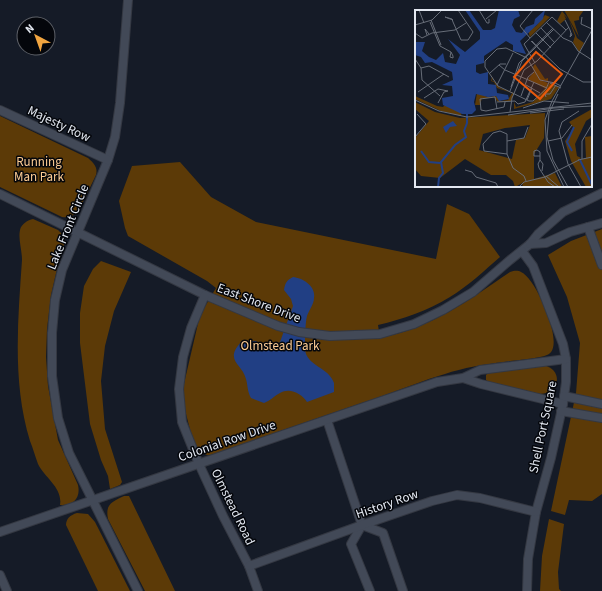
<svg xmlns="http://www.w3.org/2000/svg" width="602" height="591" font-family="'Source Sans 3',sans-serif">
<rect width="100%" height="100%" fill="#151b27"/>
<g fill="#5c3a07">
<path d="M0 116 88 158C94 163 98 168 96 175L79 210C74 216 69 218 62 217L0 187Z"/>
<path d="M180 162 211 197 256 222 436 259 447 204 469 214 500 257C484 271 468 286 450 297 427 311 403 319 378 325L380 338C433 327 466 302 510 272 514 271 517 270 521 272 536 278 565 344 549 354 541 359 514 360 504 362 486 364 462 368 445 374 424 380 405 388 385 395 327 415 270 434 213 455H207L198 451 193 441 185 410 183 388 200 315 216 288 207 281 128 236 125 228 119 201 132 166Z"/>
<path d="M33 219 58 230 63 235 65 241 57 269 51 295 47 329 46 357 48 386 58 440 78 485C81 498 73 506 60 505 63 488 45 478 38 464 35 456 33 448 30 441 12 383 18 319 22 260 22 250 18 239 20 230 21 224 28 220 33 219Z"/>
<polygon points="602,229 602,494 592,501 569,500 565,515 551,511 576,393 580,343 567,297 548,255 571,241"/>
<polygon points="101,261 131,272 114,311 105,346 101,381 105,429 122,482 120,485 110,489 108,476 101,460 90,424 80,343 80,313 84,286 93,269"/>
<path d="M543 365C563 369 561 393 540 394L488 382 486 380V375L488 373Z"/>
<path d="M124 496H129L175 591H145L108 519C105 504 112 502 124 496Z"/>
<path d="M77 513 88 514 95 522 130 591H98L66 525C66 519 70 515 77 513Z"/>
<polygon points="549,519 564,524 558,572 559,589 561,591 540,591 542,556"/>
</g>
<path fill="#213f84" d="M293 277C303 278 316 286 314 298 314 304 309 310 307 316 305 324 305 340 305 349 306 366 329 367 334 383 334 386 334 390 334 392L307 402C302 394 290 387 280 393 274 396 270 401 264 403L251 398C247 391 248 386 246 379 242 363 224 361 241 342L256 341 263 348H273L280 342 293 306 291 299 284 290C285 283 287 280 293 277Z"/>
<g fill="none" stroke-linecap="round" stroke-linejoin="round">
<defs>
<g id="street">
<polyline points="128,0 120,103 115,137 108,160 62,270 55,300 52,333 52,376 58,418 69,453 138,591"/>
<polyline points="0,110 108,160"/>
<polyline points="0,194 205,295 278,326 299,332 330,336 380,334 414,324 443,310 473,292 510,260 530,244 538,234 563,212 602,193"/>
<polyline points="588,227 602,265"/>
<polyline points="530,244 546,243 570,232 602,223"/>
<polyline points="522,251 533,266 563,344 566,359 566,382 563,404 551,458 536,512 528,559 527,591"/>
<polyline points="205,295 191,328 183,357 179,389 182,422 199,464 223,516 249,566 258,591"/>
<polyline points="463,378 481,384 563,404"/>
<polyline points="564,396 602,404"/>
<polyline points="561,411 602,418"/>
<polyline points="327,420 362,525 351,544 370,591"/>
<polyline points="362,525 383,533 403,591"/>
<polyline points="0,532 437,382 463,378 480,370 566,359"/>
<polyline points="249,566 362,525 432,501 457,495 480,498 536,512"/>
<polyline points="0,575 7,591"/>
</g>
</defs>
<use href="#street" stroke="#343842" stroke-width="10"/>
<use href="#street" stroke="#424957" stroke-width="8"/>
</g>
<g text-anchor="middle" dominant-baseline="central" stroke-width="3" stroke-linejoin="round" paint-order="stroke">
<g font-size="13" fill="#e3e8f1" stroke="#04060b">
<text transform="translate(59 124) rotate(25)">Majesty Row</text>
<text transform="translate(68 227) rotate(-68)">Lake Front Circle</text>
<text transform="translate(259 303) rotate(21)">East Shore Drive</text>
<text transform="translate(543 427) rotate(-78)">Shell Port Square</text>
<text transform="translate(227 441) rotate(-19)">Colonial Row Drive</text>
<text transform="translate(387 504) rotate(-19)">History Row</text>
<text transform="translate(233 507) rotate(64)">Olmstead Road</text>
</g>
<g font-size="13" fill="#fdcc94" stroke="#04060b">
<text x="39" y="162">Running<tspan x="39" dy="15">Man Park</tspan></text>
<text x="280" y="346">Olmstead Park</text>
</g>
</g>
<g transform="translate(415 10)">
<rect width="177" height="177" fill="#151b27"/>
<path d="M149 0H169L164 7V10L159 11 164 27 170 32 164 27ZM147 1 151 6 155 12 158 18 162 28 169 33 164 42 158 32 160 26 154 10 149 5 151 9 145 14 142 11ZM130 5 135 7 115 27 113 21 121 16ZM120 54 130 69 133 68V71L125 70 133 73 131 79 113 69 119 62 118 57ZM70 57 78 68 77 71H79L85 78 99 83 96 91 83 92 79 87 73 88H67L65 95H60L62 83 73 87 81 86 86 91 93 90 97 83 82 78 79 72 76 71 77 67ZM135 73 144 77 136 89 99 99V92L101 97 118 92ZM0 86 22 96 28 97 32 93 47 99 46 106 26 101 0 89ZM0 92 20 102 45 108 130 103 129 128 119 144V169L115 170 140 163 147 177H108L107 173 113 170 100 177 98 171 91 165H76L50 149 25 168 6 166 0 159V128L14 111 0 99ZM115 115 110 128 101 130 97 149 64 140 68 124 90 118ZM177 99V107L171 111 160 134 162 146 166 148 160 152 171 148 170 127 177 126V177H171L156 151 150 131 159 118 154 112Z" fill="#5c3a07" fill-rule="evenodd"/>
<path d="M50 0H54L68 20H76L80 18 84 0H103L105 6 99 9 97 15 101 22 107 23 111 17 119 14 120 9 130 0 128 9 105 31 111 44 98 41V35L91 31 69 46V53L61 55V62L65 64 73 62V74L81 75 82 83 93 85 94 89 84 91 81 86 73 87 61 84 59 92 61 100 57 104H47L28 95 27 88 38 86 37 76 27 75 38 70 37 62 17 52 10 53 6 47 0 45V32H10L7 41 14 47 21 50 28 43 30 52 41 54 45 45 33 29 50 42 65 29V22ZM38 111 42 116 35 117 31 123 28 117Z" fill="#213f84"/>
<path fill="none" stroke="#213f84" stroke-width="2" d="M6 141 14 152 25 153M157 141 152 132 159 117M165 150 177 175M23 177 24 168 28 163 26 152 40 135 51 127 49 121 52 113V101"/>
<path fill="none" stroke="#676d78" stroke-width="1" d="M4 0 9 13M64 0 72 13H74V9M167 7 166 14 177 19M71 9 82 0M16 10 26 35M38 10 30 7 37 9 38 12 46 30H53L58 22 43 0M150 10 155 20 156 23 157 25 155 27 156 23M15 12 25 36M131 12 148 28 157 32 163 41 177 50M0 15 17 10 27 0M126 18 140 33M0 23 7 28 17 23 40 20 51 13M121 23 136 38M12 25 10 19 14 24M115 28 105 16 118 0M116 31 145 59 168 72H177M117 31 127 42M25 36 36 42M36 42 38 46V48L35 47ZM0 49 6 58 7 70 25 86M120 53 109 34 137 7 151 20M84 55 90 60 132 78M6 58 14 56 34 67M75 63 85 54H91M134 72 131 79 118 91H114L83 76 70 57V51L82 39 91 38 112 48 125 70 140 73 146 76M135 73 146 78M82 75 98 43M111 75 125 83M96 77 104 53 138 18M95 81 107 51 139 19M3 82 29 64M143 84 134 103 132 127 138 150 153 177M106 86 113 67 119 62M131 87 130 84H135L141 75M9 88 23 79 33 81 29 82M0 90 24 101 52 107 177 93M112 90 117 78M82 92 100 91 103 94 110 92 119 72M23 93 29 82M108 98 129 91 154 93M82 99 80 87 65 89 66 100 71 101 89 97 90 92M164 101 147 112 144 121 153 154 166 177M95 102 97 88 109 60 122 51 154 17M115 103 149 99M93 105 139 98 177 96M85 121 92 124V144L69 141 68 134 78 123ZM0 127 11 114 2 104M92 131 109 128 113 117M133 131 147 128 157 115M92 144 98 158 109 166 111 171M125 146H119V141L122 140 125 142V150L123 154 124 158 133 172 140 177M167 149V131L177 114M125 150 128 154 127 161M163 150 177 147M50 160 57 162 61 167M131 166 144 177M61 167 81 173 83 177M104 177 109 172 130 167 164 150M149 177 132 141 130 110 137 91 177 20"/>
<path fill="#e8590c" fill-opacity="0.15" stroke="#e8590c" stroke-width="2" d="M121 42 147 64 125 89 99 67Z"/>
<rect width="177" height="177" fill="none" stroke="#e3e8f1" stroke-width="2"/>
</g>
<g transform="translate(36 36) rotate(319)"><circle r="19" fill="#04060b" stroke="#5d6067"/>
<path d="M0-3L7 15L0 10L-7 15Z" fill="#f1a540"/>
<text y="-6" font-size="11" font-weight="bold" text-anchor="middle" fill="#e3e8f1">N</text>
</g>
</svg>
